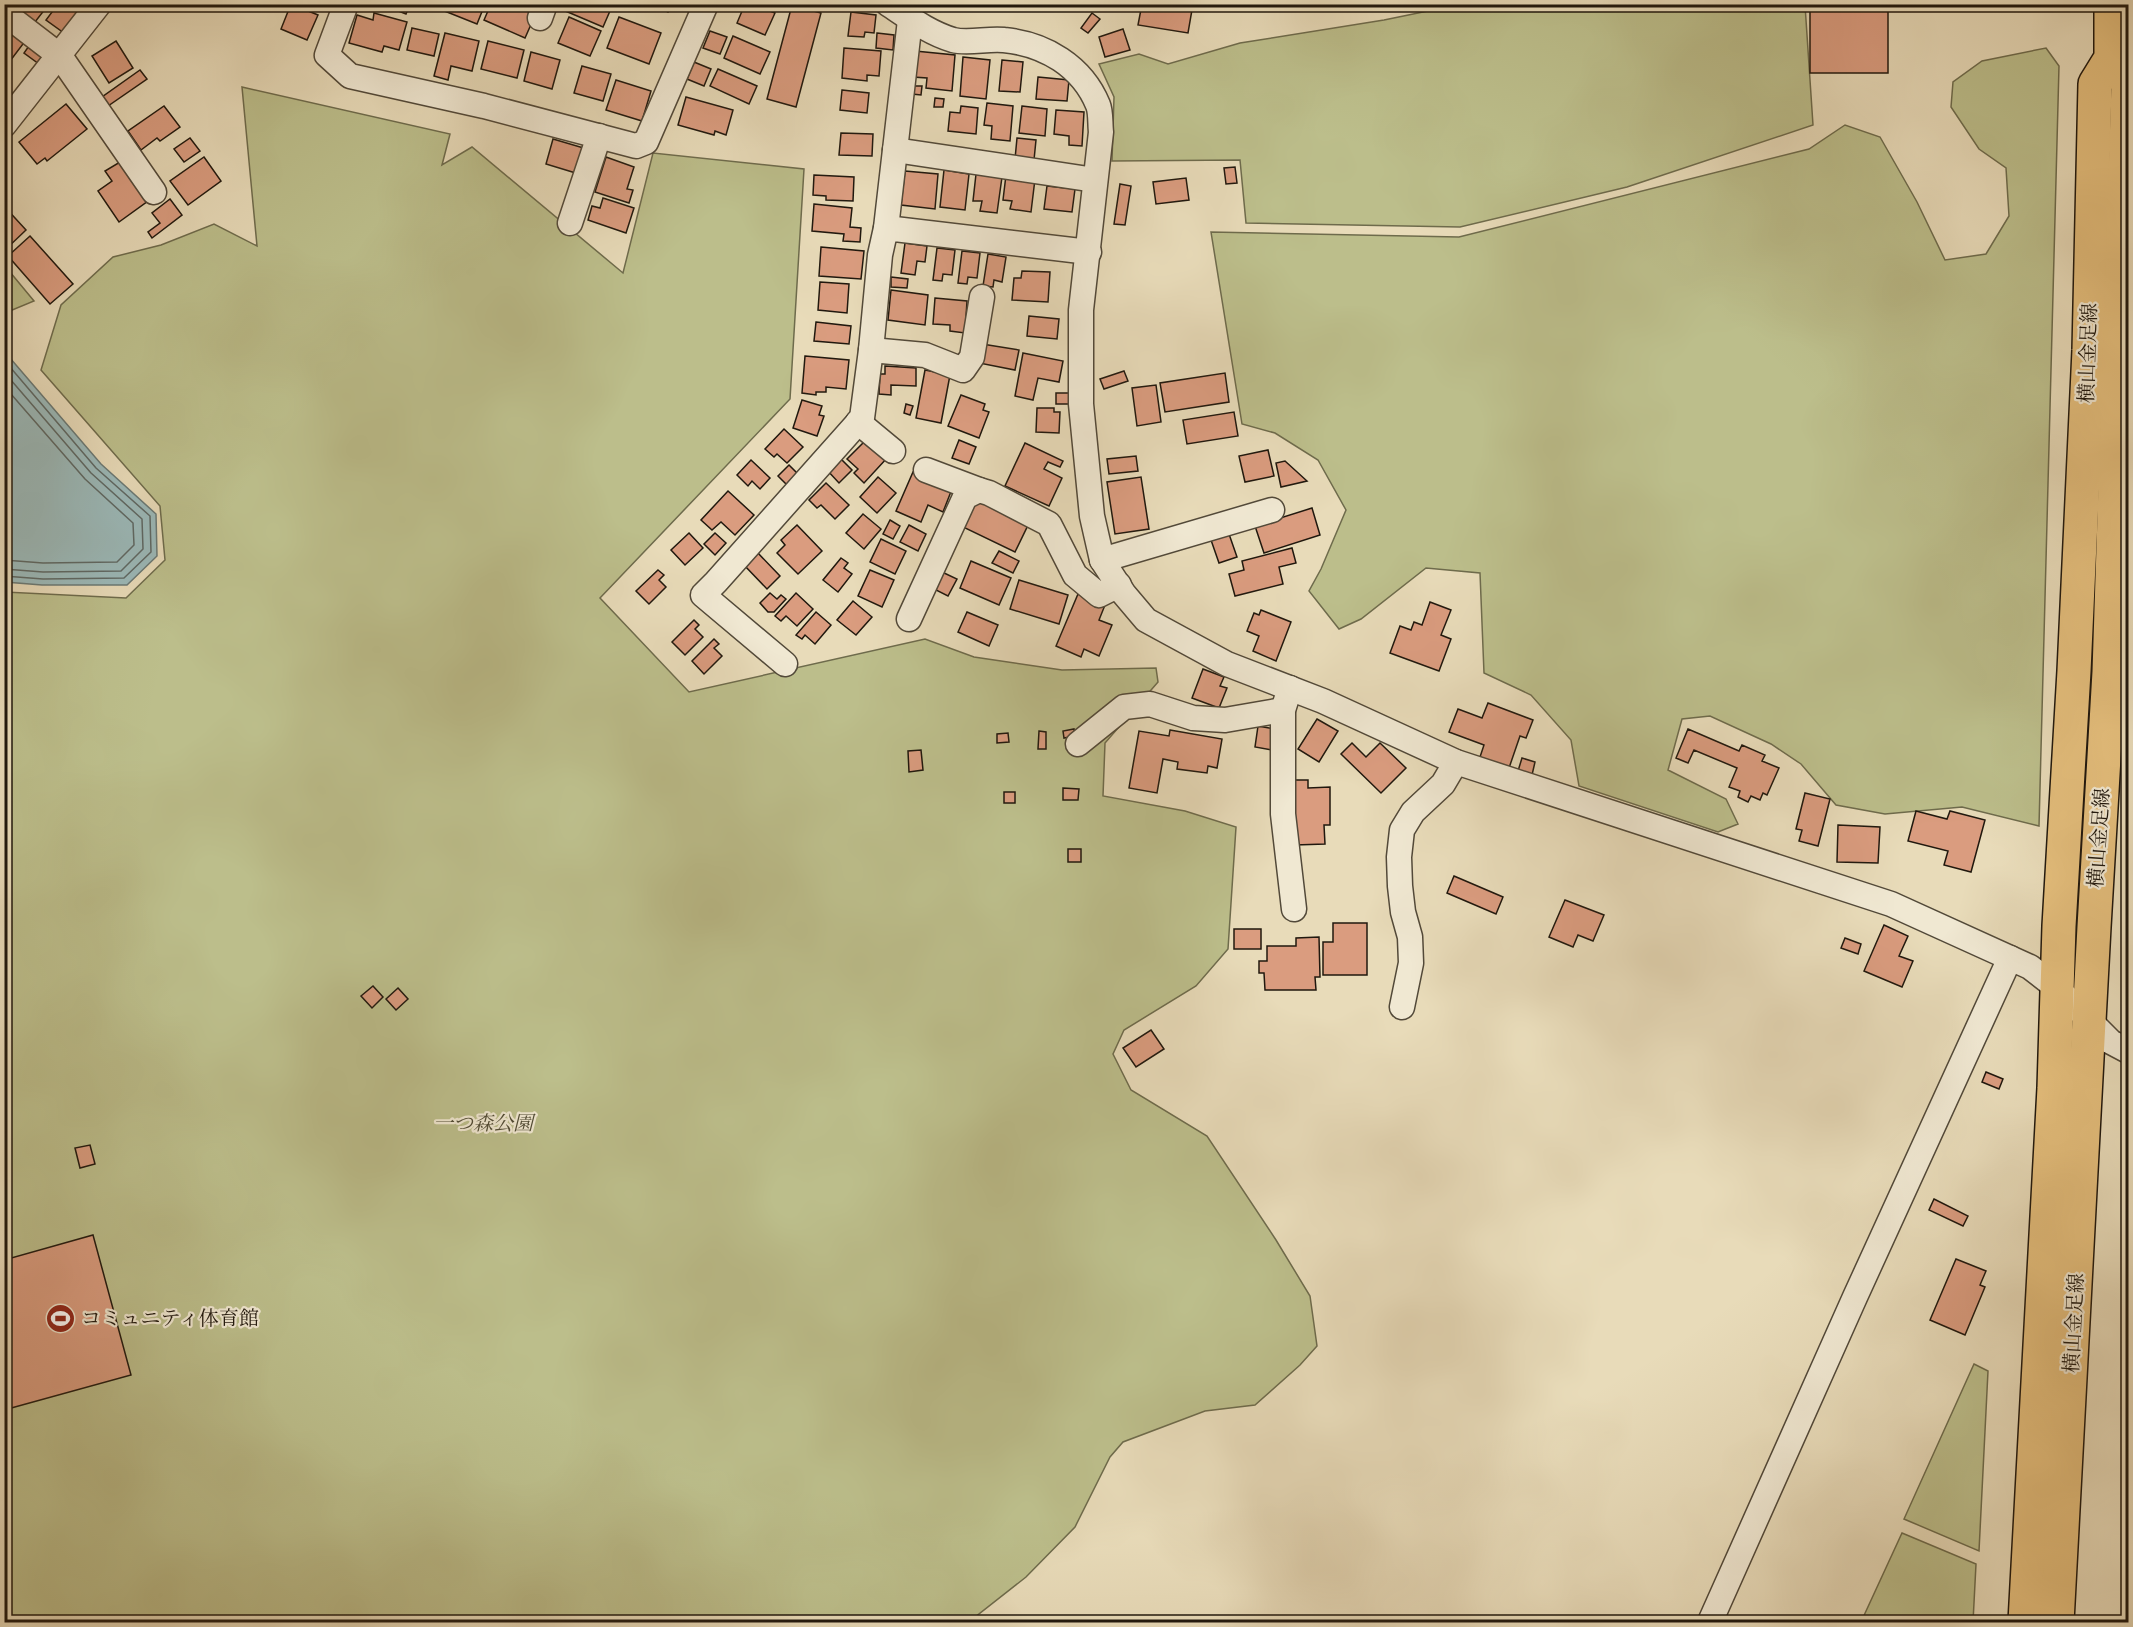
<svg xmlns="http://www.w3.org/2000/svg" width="2133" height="1627" font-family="Cardo,'Noto Serif JP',serif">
<rect width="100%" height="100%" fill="#e8dbb9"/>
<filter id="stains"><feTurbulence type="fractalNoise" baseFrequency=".00333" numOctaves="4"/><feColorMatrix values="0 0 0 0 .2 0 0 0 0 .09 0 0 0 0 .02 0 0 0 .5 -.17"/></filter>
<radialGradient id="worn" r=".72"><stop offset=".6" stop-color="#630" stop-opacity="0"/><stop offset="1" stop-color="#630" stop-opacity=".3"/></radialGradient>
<g fill="#bcbe8b" stroke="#6e6b4c" stroke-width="1.5">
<polygon points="1457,5 1805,5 1813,125 1627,187 1460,227 1246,223 1240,160 1112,161 1114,97 1099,64 1139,54 1168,64 1240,43 1384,20"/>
<polygon points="2046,48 2059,66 2039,826 1962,807 1885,814 1836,805 1801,764 1771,744 1710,716 1682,719 1668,770 1726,799 1738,824 1718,832 1579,786 1571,740 1531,695 1484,673 1480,573 1426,568 1361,619 1339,629 1309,591 1321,569 1346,510 1318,460 1275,433 1242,424 1211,232 1459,237 1809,149 1845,125 1880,137 1917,202 1945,260 1986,254 2009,216 2006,168 1979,149 1951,107 1953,82 1982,61"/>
<polygon points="242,87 450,134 442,165 472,147 623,273 653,153 804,169 790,399 600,598 689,692 925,639 974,657 1062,670 1156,668 1158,682 1105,743 1103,796 1185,811 1236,827 1228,949 1196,986 1124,1030 1113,1054 1131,1090 1207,1136 1276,1240 1310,1296 1317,1346 1300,1365 1255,1405 1205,1411 1123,1442 1110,1457 1075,1527 1026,1577 975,1617 962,1622 5,1622 5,592 126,598 165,560 160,506 41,370 61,305 113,257 161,245 214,224 257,246"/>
<polygon points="5,266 34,301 5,313 4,313"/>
<polygon points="1974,1364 1988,1371 1979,1551 1904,1519"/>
<polygon points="1902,1533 1976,1564 1973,1622 1861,1622"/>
</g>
<polygon fill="#9bb9b9" stroke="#6a7975" stroke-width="1.5" points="4,351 101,464 156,514 157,556 127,585 42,585 5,582"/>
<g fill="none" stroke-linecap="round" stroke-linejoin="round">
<g stroke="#5e6864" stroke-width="1.5">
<polyline points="4,360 96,468 150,516 151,552 124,578 43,579 4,576"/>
<polyline points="4,372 91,473 142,519 143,549 121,571 43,572 4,569"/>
<polyline points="4,386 85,479 133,523 134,545 117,562 43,563 4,560"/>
</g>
</g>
<g fill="#da9c7f" stroke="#20180e" stroke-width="1.5">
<polygon points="18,4 49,4 35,22 16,7"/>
<polygon points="58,4 86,4 64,33 46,20"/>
<polygon points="291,4 318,15 307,40 281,29"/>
<polygon points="387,4 410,4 406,14 386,6"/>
<polygon points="427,4 485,4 477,24"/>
<polygon points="491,4 540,4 525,38 484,20"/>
<polygon points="557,4 613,4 603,27 556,7"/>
<polygon points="651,4 672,4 668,12"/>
<polygon points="745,4 764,4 762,8 775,13 765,35 737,23"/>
<polygon points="1142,4 1193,4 1188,33 1138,25"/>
<polygon points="792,5 821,13 796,107 767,99"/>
<rect x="1810" y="6" width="78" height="67"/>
<polygon points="851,12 876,15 874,33 865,32 864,37 848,36"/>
<polygon points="374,13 407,22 399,50 384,46 382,52 349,43 357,15 373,20"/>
<polygon points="1092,13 1100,19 1088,33 1081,28"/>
<polygon points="569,17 601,31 590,56 558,43"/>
<polygon points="619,17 661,33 649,64 607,48"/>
<polygon points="4,24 26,40 4,69"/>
<polygon points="412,28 439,34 434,56 407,50"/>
<polygon points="1123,29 1130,50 1105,57 1099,37"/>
<polygon points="710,31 727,37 720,54 703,48"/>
<polygon points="445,33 479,41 472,71 451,66 448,80 434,76"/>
<polygon points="877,33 894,35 893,50 876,48"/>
<polygon points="733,36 770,52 760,74 724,58"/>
<polygon points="116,41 133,68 109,83 92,56"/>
<polygon points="488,41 524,50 517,78 481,69"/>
<polygon points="31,43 46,55 39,64 24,53"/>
<polygon points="844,48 881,51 879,76 867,75 867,81 842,78"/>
<polygon points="915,51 955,55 952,91 926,88 927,78 913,77"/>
<polygon points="531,52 560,60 552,89 524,81"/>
<polygon points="963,57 990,60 986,99 960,96"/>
<polygon points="1002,60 1023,62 1020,92 999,91"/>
<polygon points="694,62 711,69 704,86 687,79"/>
<polygon points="582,66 611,74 603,101 574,93"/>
<polygon points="718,69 757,86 749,104 710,86"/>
<polygon points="140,70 147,79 108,106 102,97"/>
<polygon points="1038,77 1069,80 1067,101 1036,99"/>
<polygon points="616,80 651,91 642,121 606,110"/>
<polygon points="913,86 922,86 921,95 912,94"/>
<polygon points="842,90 869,93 867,113 840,110"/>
<polygon points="686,97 733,110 726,135 715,131 714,135 678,125"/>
<polygon points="935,98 944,99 943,107 934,107"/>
<polygon points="987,103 1013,106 1010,141 991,139 992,126 984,125"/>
<polygon points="66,104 87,129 47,161 45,158 37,164 19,142"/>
<polygon points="164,106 180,127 160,141 157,138 141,150 128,131"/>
<polygon points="961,106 978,108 976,134 948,131 950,112 960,113"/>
<polygon points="1022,106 1047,109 1045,136 1019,133"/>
<polygon points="1056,110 1084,112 1082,146 1069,145 1069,136 1054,134"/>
<polygon points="841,133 873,134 872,156 839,155"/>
<polygon points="190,138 200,151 184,162 174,149"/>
<polygon points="1017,138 1036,140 1034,160 1015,159"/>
<polygon points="553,139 587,149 579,174 546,164"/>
<polygon points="204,157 221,181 188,205 170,181"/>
<polygon points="606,157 634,167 627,189 633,190 629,203 595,192"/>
<polygon points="120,162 148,201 119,222 98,191 112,181 105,171"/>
<polygon points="1235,167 1237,183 1226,184 1224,168"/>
<polygon points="944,170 969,174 965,210 940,207"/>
<polygon points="905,171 938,174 935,209 901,205"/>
<polygon points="976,174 1002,177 997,213 980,211 982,201 973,201"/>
<polygon points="814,175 854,177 853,201 826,200 826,196 813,195"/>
<polygon points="1006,175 1035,179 1031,212 1010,209 1012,201 1003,200"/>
<polygon points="1186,178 1189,200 1156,204 1153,182"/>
<polygon points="1120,184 1131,186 1125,225 1114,224"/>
<polygon points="1047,186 1075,189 1072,212 1044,209"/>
<polygon points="603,198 634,208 626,233 588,220 592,206 600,208"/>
<polygon points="170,199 182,215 152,238 148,232 160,223 152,213"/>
<polygon points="814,204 852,208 850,227 861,228 860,242 843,241 844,234 812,231"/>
<polygon points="4,206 26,230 5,250 4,249"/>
<polygon points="30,236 73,284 50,304 8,256"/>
<polygon points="905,243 927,246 925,262 917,261 915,275 901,273"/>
<polygon points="821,247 864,251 861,279 819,276"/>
<polygon points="937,248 955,250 952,275 943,274 942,281 933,280"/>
<polygon points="962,251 980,253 977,278 968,277 967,284 958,283"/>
<polygon points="988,254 1006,257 1002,282 994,280 993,287 983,286"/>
<polygon points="1022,271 1050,272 1048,302 1012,300 1014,278 1021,278"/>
<polygon points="891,277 908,279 907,288 891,287"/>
<polygon points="820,282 849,284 847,313 818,310"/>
<polygon points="891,290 928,295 925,325 888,320"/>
<polygon points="935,298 967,301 965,333 950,331 950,325 933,324"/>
<polygon points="1029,316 1059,319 1057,339 1027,336"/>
<polygon points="816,322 851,326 849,344 814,341"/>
<polygon points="982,344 1019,350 1015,370 979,363"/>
<polygon points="1023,353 1063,361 1059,382 1038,378 1033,400 1015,396"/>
<polygon points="805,356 849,360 846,389 826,387 826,392 816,392 816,395 802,393"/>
<polygon points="885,366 916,368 916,386 891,385 891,395 879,394 880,374 885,374"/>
<polygon points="925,370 950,375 941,423 916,418"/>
<polygon points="1124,371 1128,381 1104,389 1100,379"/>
<polygon points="1225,373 1229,402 1165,412 1160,383"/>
<polygon points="1156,385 1161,422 1137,426 1132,388"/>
<rect x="1056" y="393" width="13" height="11"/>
<polygon points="961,395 985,404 983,410 989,412 979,438 948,426"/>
<polygon points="802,400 822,406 819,415 824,416 817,436 793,428"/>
<polygon points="906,404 913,406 910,415 904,413"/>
<polygon points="1037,408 1054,408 1054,412 1060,412 1059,433 1036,432"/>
<polygon points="1234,412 1238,436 1187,444 1183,420"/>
<polygon points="784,429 803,447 787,463 777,454 774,457 765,449"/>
<polygon points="867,439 887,458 864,483 854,473 858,469 847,459"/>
<polygon points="959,440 976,447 969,464 952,458"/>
<polygon points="1025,443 1063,461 1060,467 1048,462 1044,469 1062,478 1049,506 1005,486"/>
<polygon points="1268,450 1274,476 1245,482 1239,456"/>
<polygon points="1136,456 1138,471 1109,474 1107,459"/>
<polygon points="840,458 852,470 839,483 827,470"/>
<polygon points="751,460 770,478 760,489 752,481 748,486 737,475"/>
<polygon points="1285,461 1307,481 1281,487 1276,463"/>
<polygon points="789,465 799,475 788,486 778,476"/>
<polygon points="913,472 952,489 943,512 928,505 921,522 896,511"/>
<polygon points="878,477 896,493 877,513 860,497"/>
<polygon points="1141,477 1149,529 1115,534 1107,482"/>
<polygon points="826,483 849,505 835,519 821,505 817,508 809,500"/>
<polygon points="728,491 754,515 735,535 721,522 712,530 701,520"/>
<polygon points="977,497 1030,521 1015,552 963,527"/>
<polygon points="1312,508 1320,535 1264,553 1255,526"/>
<polygon points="863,514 881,529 864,549 846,533"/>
<polygon points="890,520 900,526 893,539 883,534"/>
<polygon points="797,525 822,551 798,574 777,553 785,545 781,540"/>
<polygon points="909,525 926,534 918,551 900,542"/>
<polygon points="689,533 703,548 685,565 671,550"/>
<polygon points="715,533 726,543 715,555 704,544"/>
<polygon points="1229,534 1237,557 1219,563 1211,540"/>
<polygon points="881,539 906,551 895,574 870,562"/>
<polygon points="1292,548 1296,563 1279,567 1283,584 1235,596 1229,574 1244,570 1242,561"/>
<polygon points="999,551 1019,561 1013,573 992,563"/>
<polygon points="757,552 780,576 767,589 744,565"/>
<polygon points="841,558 848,563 844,568 852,574 838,592 823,580"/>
<polygon points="971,561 1011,578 999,605 960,588"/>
<polygon points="658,570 664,575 659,580 666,587 649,604 636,591"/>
<polygon points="870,570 894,580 882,607 858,596"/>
<polygon points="942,572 957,579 948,596 934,589"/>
<polygon points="1019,580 1068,595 1059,624 1010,609"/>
<polygon points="770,593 777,599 781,595 786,599 774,612 768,612 760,603"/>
<polygon points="796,593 813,609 797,626 786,616 781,621 775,616"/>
<polygon points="1078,594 1105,605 1099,620 1112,625 1099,656 1084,649 1081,657 1056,646"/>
<polygon points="853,601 872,617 856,635 837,620"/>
<polygon points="1430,602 1451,610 1441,635 1451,639 1439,671 1390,653 1400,626 1411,630 1414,622 1422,625"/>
<polygon points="1261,610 1291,622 1276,661 1253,651 1259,636 1247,631 1254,613 1259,615"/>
<polygon points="816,612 831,625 815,644 805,635 802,639 796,635"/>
<polygon points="967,612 998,625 989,646 958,632"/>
<polygon points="694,620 699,625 695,629 703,637 685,655 672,642"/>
<polygon points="714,639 719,644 714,648 722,656 704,674 692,661"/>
<polygon points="1203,669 1224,677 1220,686 1227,688 1219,708 1192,698"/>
<polygon points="1488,703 1533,720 1526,738 1520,736 1509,768 1480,757 1484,745 1449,732 1458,709 1482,718"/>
<polygon points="1317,719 1338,731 1319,762 1298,749"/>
<polygon points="1258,726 1275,729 1272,750 1255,747"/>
<polygon points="1074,729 1075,736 1064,738 1063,731"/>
<polygon points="1688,729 1739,751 1742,745 1765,755 1762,761 1779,768 1767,795 1763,793 1760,800 1751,796 1748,802 1738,797 1740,791 1729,787 1737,768 1694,750 1688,763 1676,758"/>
<polygon points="1170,730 1222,739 1217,768 1208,766 1207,773 1177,769 1178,762 1163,759 1157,793 1129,788 1139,731 1169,736"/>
<polygon points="1039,731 1046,732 1046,749 1038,749"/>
<polygon points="1008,733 1009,742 997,743 997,734"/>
<polygon points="1352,743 1366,757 1380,743 1406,768 1381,793 1341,754"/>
<polygon points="921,750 923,770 909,772 908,751"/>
<polygon points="1522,758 1535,762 1532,775 1518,771"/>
<polygon points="1289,780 1308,780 1308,788 1330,787 1330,825 1324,825 1325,844 1295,845"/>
<polygon points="1063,788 1079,789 1078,800 1063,800"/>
<rect x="1004" y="792" width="11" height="11"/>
<polygon points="1805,793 1830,799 1818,846 1799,841 1802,830 1796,829"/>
<polygon points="1916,811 1947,819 1950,811 1985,820 1971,872 1944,865 1948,851 1908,841"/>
<polygon points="1838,825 1880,827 1878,863 1837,862"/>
<rect x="1068" y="849" width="13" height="13"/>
<polygon points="1454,876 1503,897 1496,914 1447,893"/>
<polygon points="1565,900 1604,915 1593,941 1578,935 1573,947 1549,937"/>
<polygon points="1333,923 1367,923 1367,975 1323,975 1323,942 1333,942"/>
<polygon points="1884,925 1908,936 1899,956 1913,961 1902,987 1864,971"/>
<rect x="1234" y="929" width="27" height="20"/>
<polygon points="1319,937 1320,977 1315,977 1316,990 1265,990 1264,973 1259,973 1259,961 1267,961 1267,946 1296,946 1296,938"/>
<polygon points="1845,938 1861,944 1858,954 1841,948"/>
<polygon points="373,986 383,997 372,1008 361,996"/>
<polygon points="398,988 408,999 396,1010 386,999"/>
<polygon points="1151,1030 1164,1049 1136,1067 1123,1048"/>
<polygon points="1986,1072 2003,1079 1999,1089 1982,1082"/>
<polygon points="90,1145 95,1164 80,1168 75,1148"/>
<polygon points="1934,1199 1968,1216 1963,1226 1929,1210"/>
<polygon points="93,1235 131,1375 4,1410 4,1260"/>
<polygon points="1956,1259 1986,1271 1980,1285 1985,1287 1965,1335 1930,1320"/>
</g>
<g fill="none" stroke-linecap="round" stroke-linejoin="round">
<defs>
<g id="street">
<polyline points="346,4 327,55 350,76 484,106 636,146 646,142 706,4"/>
<path d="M888 4C908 17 929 33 953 40 969 44 988 38 1004 40 1045 44 1082 66 1098 105 1101 112 1100 124 1101 132L1081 310V404L1092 516 1102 560 1124 594 1146 620 1227 664 1323 701 1456 762 1891 904 2030 967 2057 988 2111 1042 2128 1051"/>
<polyline points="4,13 60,56 154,192"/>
<polyline points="540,18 545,4"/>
<polyline points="4,125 99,4"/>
<polyline points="895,150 1095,180"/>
<polyline points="570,223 599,136"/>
<polyline points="886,228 910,20"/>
<polyline points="871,350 925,355 963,370 972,357 982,297"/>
<polyline points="858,422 893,451"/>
<polyline points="926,470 979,490"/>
<polyline points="1102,560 1272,510"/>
<polyline points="909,619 965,497 979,490 989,493 1049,524 1075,575 1099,595 1119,585"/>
<polyline points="785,664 703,595 716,582 862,418 871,350 880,255 886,228 1089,252"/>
<polyline points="1290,688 1283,710 1283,814 1294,909"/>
<polyline points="1078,744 1124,707 1150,704 1193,718 1225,720 1283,710"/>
<polyline points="1402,1007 1411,963 1410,937 1403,912 1400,886 1399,857 1402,830 1413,812 1443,784 1456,762"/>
<polyline points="1710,1622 1855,1297 2010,958"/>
</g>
<g id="primary">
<polyline points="2025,1622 2054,1088 2059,926 2074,671 2089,350 2095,84 2111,58 2111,4"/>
<polyline points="2057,1622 2094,927 2109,672 2128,84 2111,58"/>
</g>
</defs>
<use href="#street" stroke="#524939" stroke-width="27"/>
<use href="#primary" stroke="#20180e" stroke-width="36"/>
<use href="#street" stroke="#f0e8d2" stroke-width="24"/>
<use href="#primary" stroke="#e4be7c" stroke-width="33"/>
</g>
<defs>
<symbol id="stadium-disc" viewBox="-11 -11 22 22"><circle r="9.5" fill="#8f2418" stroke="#f0e8d2"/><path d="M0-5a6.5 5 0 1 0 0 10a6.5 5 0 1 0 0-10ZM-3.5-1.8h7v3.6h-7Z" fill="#fff"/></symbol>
</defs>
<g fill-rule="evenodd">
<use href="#stadium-disc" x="44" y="1302" width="33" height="33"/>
</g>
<g text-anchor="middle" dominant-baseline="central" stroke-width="4.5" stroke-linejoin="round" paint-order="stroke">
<g font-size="20" fill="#20180e" stroke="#f0e8d2">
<text transform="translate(2088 353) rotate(-88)">横山金足線</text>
<text transform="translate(2099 838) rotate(-86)">横山金足線</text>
<text transform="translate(2074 1323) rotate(-87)">横山金足線</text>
</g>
<g font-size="20" font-style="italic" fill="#4f4a34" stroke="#f0e8d2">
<text x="483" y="1123">一つ森公園</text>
</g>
<g font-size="20" fill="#20180e" stroke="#f0e8d2" text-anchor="start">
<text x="81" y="1318">コミュニティ体育館</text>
</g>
</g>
<rect width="2133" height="1627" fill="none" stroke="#e8dbb9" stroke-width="24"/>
<rect x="6" y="6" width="2121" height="1615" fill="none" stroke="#20180e" stroke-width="3"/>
<rect x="12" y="12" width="2109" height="1603" fill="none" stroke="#20180e" stroke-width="1.5"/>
<rect width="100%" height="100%" filter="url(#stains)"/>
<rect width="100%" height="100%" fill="url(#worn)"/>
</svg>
